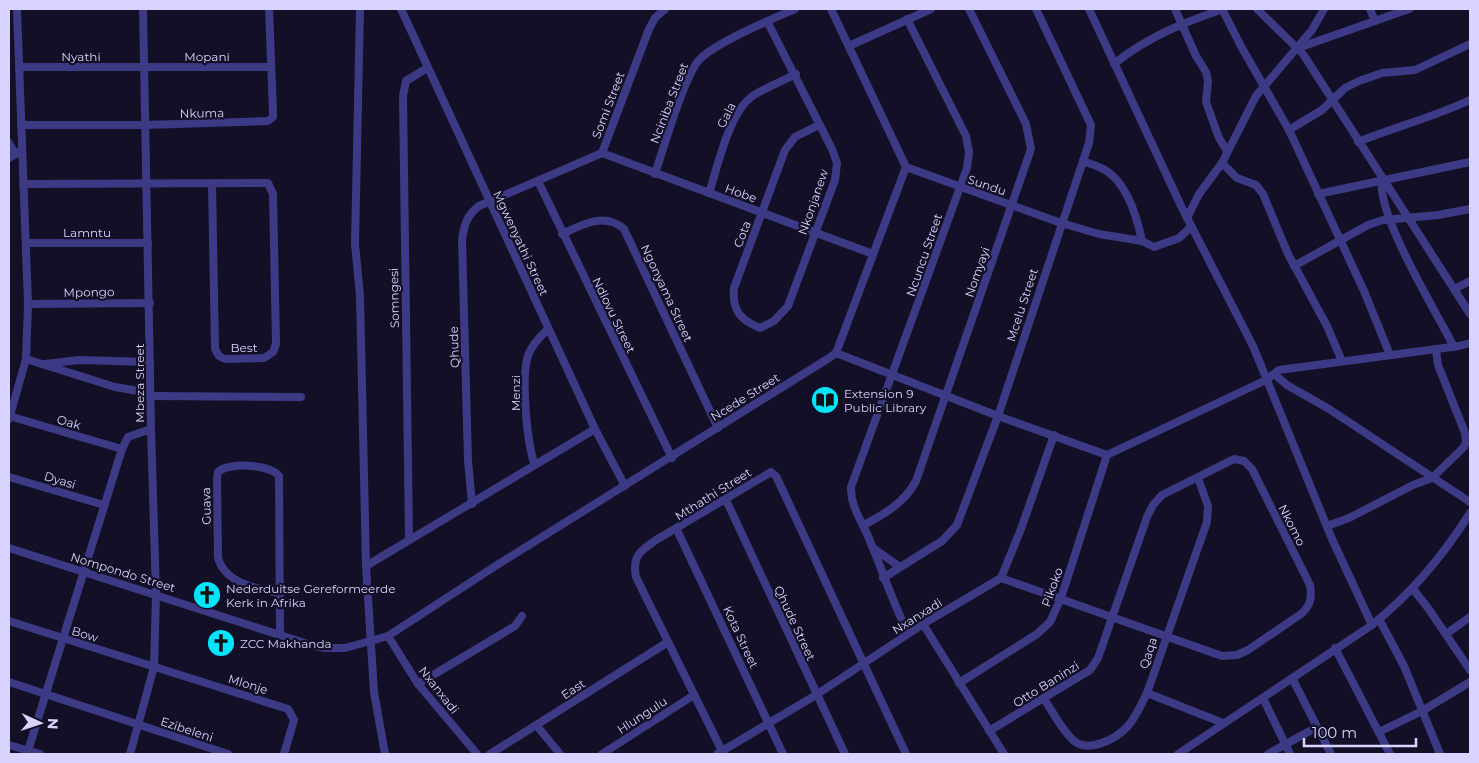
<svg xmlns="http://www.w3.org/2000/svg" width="1479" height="763" font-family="Montserrat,sans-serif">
<rect width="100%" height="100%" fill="#130f26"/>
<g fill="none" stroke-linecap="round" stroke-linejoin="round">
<g stroke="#3d3a85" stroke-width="8">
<polyline points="360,9 355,244 360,296 366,566 374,692 385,754"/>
<polyline points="401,9 595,429 625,486"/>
<polyline points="1089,9 1182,208 1253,346 1332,539 1372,625"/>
<polyline points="1175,9 1196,56 1206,72 1208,81 1206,102 1219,138 1227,151"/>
<polyline points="1222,9 1242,48 1289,130 1364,291 1390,355"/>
<polyline points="1257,9 1303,54 1470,314"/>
<polyline points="1370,9 1375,21"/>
<path d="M907 19 966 136 969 152 967 168 851 487C850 507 863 522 870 541 883 572 893 603 908 633"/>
<path d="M767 21 832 149 837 163 835 180 788 306 774 321 760 328C740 320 732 310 734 288L785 150 795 137 819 125"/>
<polyline points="849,46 931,9"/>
<polyline points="1298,48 1409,9"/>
<path d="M1114 64C1147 37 1183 23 1223 9"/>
<polyline points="19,67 271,67"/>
<polyline points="21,125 145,125 268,121 273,117 273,111 269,9"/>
<polyline points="1289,130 1322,110 1345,88 1359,81 1382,73 1415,70 1470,44"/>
<path d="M1358 142C1395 127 1434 117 1470 100"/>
<polyline points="9,143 15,154"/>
<polyline points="602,153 873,254"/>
<polyline points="9,158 22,150"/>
<path d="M1083 161C1090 164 1098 166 1105 170 1127 183 1137 217 1142 241"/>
<polyline points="1222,163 1237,178 1256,185 1263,194 1288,254 1327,326 1342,361"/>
<polyline points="906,167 1061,223 1099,234 1142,241 1154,247 1179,238 1191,227"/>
<path d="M655 174C663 150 685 73 700 59 717 42 772 19 795 9"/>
<path d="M1382 179C1376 215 1436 311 1454 347"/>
<polyline points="538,181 672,458"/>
<polyline points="23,184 268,183 273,194 276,344 273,352 264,358 225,359 219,356 215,349 212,183"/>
<path d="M709 193C718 166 729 111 754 95 767 87 782 81 796 74"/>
<polyline points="1318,194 1470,162"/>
<polyline points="1187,218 1199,194 1222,163 1256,96 1312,30 1324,9"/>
<path d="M562 234C583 224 605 212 624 229L718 428"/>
<polyline points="26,243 148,243"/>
<polyline points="1294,266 1368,225 1383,220 1438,215 1470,209"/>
<polyline points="1454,289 1470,281"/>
<polyline points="28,304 150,303"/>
<polyline points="836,353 998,416 1107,455 1266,380 1279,370 1459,346 1470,343"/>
<polyline points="26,359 115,387 150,393"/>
<polyline points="45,364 79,360 150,362"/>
<polyline points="1274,374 1287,385 1329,409 1470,502"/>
<polyline points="150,396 301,397"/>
<polyline points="9,416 122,449"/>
<polyline points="9,419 26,359 28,304 17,9"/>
<path d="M534 463C527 440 520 375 529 353 533 343 541 336 548 329"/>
<polyline points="9,477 104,505"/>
<polyline points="726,500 845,754"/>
<path d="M472 504 468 460 462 240C464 225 467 215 479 206L602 153 649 29 655 18 665 9"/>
<path d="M864 525C886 513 904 503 916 481L1031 149 1026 124 969 9"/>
<polyline points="1327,526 1349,518 1413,485 1432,478 1464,447 1466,442 1465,433 1438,365 1436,349"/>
<polyline points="677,530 783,754"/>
<polyline points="409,539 403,96 406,81 427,68"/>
<polyline points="9,548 311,645 325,648 345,648 388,636 497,565 829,358 836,353 906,167 831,9"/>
<polyline points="873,548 900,567"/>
<polyline points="366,566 595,429"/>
<polyline points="883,578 942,541 957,525 998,416 1089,143 1091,125 1036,9"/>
<polyline points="1413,589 1428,608 1470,670"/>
<path d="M278 593C256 589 223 582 218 557L217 479 218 472C228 462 270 464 279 476L280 635"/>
<polyline points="1379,619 1404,666 1440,754"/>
<polyline points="9,621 288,709 294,720 284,754"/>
<polyline points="923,624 1004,754"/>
<polyline points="1446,634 1470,617"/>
<polyline points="388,636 418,684 477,754"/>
<polyline points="1335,648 1390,754"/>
<polyline points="1292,678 1331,754"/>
<polyline points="9,682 228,754"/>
<polyline points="959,683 1037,634 1050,622 1061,598 1107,455"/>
<polyline points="418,684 515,626 522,616"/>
<polyline points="1147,693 1223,723"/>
<polyline points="1263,698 1290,754"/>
<path d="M1044 699C1053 712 1061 729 1073 740 1088 754 1116 739 1128 726 1136 717 1141 705 1147 693L1207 522 1208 506 1198 478"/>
<polyline points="537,726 560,754"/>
<path d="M989 731 1090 670 1098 658 1147 517 1153 505 1162 495 1234 459 1244 461 1252 469 1310 585C1312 598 1311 605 1301 614L1248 650 1237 655 1222 656 1001 578"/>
<polyline points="1379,732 1422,711 1470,682"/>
<polyline points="9,745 40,754"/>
<path d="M722 751 636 577C632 556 640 551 656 540L771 472 776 476 906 754"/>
<polyline points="27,754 122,449 128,437 151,429"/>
<polyline points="130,754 154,667 156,594 151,429 143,9"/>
<polyline points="490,754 668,642"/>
<polyline points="602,754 694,695"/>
<polyline points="717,754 816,695 923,624 1001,578 1021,529 1054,435"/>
<path d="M1178 754 1372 625C1412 593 1443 556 1470 513"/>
<polyline points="1268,754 1317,727"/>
</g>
</g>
<defs>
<symbol id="library-disc" viewBox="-11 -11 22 22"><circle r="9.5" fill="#00e5ff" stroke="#130f26"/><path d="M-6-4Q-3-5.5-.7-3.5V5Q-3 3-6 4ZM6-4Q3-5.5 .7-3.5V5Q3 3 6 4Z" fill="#111"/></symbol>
<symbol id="church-disc" viewBox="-11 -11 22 22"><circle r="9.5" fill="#00e5ff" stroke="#130f26"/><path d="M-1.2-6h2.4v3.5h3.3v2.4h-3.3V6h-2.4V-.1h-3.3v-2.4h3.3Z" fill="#111"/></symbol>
</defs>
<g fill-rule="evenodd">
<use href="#library-disc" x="809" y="384" width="32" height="32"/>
<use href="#church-disc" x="191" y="579" width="32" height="32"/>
<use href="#church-disc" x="205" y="627" width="32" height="32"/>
</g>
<g text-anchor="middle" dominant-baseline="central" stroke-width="4.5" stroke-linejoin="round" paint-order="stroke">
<g font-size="12" fill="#d9d4ff" stroke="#130f26">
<text x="81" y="56">Nyathi</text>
<text x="207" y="56">Mopani</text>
<text transform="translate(669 103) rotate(-69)">Nciniba Street</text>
<text transform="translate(608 105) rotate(-69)">Somi Street</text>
<text transform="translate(202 113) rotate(-1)">Nkuma</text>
<text transform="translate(726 115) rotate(-63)">Gala</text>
<text transform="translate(987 185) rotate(19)">Sundu</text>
<text transform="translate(741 193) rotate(20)">Hobe</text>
<text transform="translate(813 202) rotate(-71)">Nkonjanew</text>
<text x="87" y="232">Lamntu</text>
<text transform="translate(742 234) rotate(-69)">Cota</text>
<text transform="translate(521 243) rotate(65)">Mgwenyathi Street</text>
<text transform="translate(924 255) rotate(-71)">Ncuncu Street</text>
<text transform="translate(977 272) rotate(-71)">Nomyayi</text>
<text transform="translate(89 292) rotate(-1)">Mpongo</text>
<text transform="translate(667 293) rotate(65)">Ngonyama Street</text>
<text transform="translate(394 298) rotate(-91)">Somngesi</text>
<text transform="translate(1022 305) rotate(-72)">Mcelu Street</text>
<text transform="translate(614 315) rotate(64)">Ndlovu Street</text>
<text x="244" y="347">Best</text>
<text transform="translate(454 347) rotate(-92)">Qhude</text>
<text transform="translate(139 383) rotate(-90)">Mbeza Street</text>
<text transform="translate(515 393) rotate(-90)">Menzi</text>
<text transform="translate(745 397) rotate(-32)">Ncede Street</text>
<text transform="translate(69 422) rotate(16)">Oak</text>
<text transform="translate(60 480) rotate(17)">Dyasi</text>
<text transform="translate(713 494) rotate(-32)">Mthathi Street</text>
<text transform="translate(206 506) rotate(-91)">Guava</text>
<text transform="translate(1292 525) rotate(63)">Nkomo</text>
<text transform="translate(123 572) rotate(17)">Nompondo Street</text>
<text transform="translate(1052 587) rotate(-70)">Pikoko</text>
<text transform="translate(917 616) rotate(-32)">Nxanxadi</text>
<text transform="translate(795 623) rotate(65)">Qhude Street</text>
<text transform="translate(85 634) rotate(17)">Bow</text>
<text transform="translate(741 637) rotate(65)">Kota Street</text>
<text transform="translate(1148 653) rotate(-72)">Qaqa</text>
<text transform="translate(248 684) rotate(17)">Mlonje</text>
<text transform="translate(1046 684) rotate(-32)">Otto Baninzi</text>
<text transform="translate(573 689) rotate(-33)">East</text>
<text transform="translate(439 690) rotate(52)">Nxanxadi</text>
<text transform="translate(642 715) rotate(-33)">Hlungulu</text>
<text transform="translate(187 729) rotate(18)">Ezibeleni</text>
</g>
<g font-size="12" fill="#d9d4ff" stroke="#130f26" text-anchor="start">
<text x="844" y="393">Extension 9<tspan x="844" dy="14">Public Library</tspan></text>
<text x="226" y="588">Nederduitse Gereformeerde<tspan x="226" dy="14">Kerk in Afrika</tspan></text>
<text x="240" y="643">ZCC Makhanda</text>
</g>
</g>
<rect width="1479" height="763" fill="none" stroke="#d9d4ff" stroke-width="20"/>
<g transform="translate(40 723) rotate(93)" stroke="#130f26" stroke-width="4" paint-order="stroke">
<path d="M0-4L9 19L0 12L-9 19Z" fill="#d9d4ff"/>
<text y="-8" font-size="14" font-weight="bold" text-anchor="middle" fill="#d9d4ff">N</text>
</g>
<path d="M1304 738v8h112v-8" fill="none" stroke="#d9d4ff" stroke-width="2.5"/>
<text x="1312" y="738" font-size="15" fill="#d9d4ff" stroke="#130f26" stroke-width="4" paint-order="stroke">100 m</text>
</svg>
